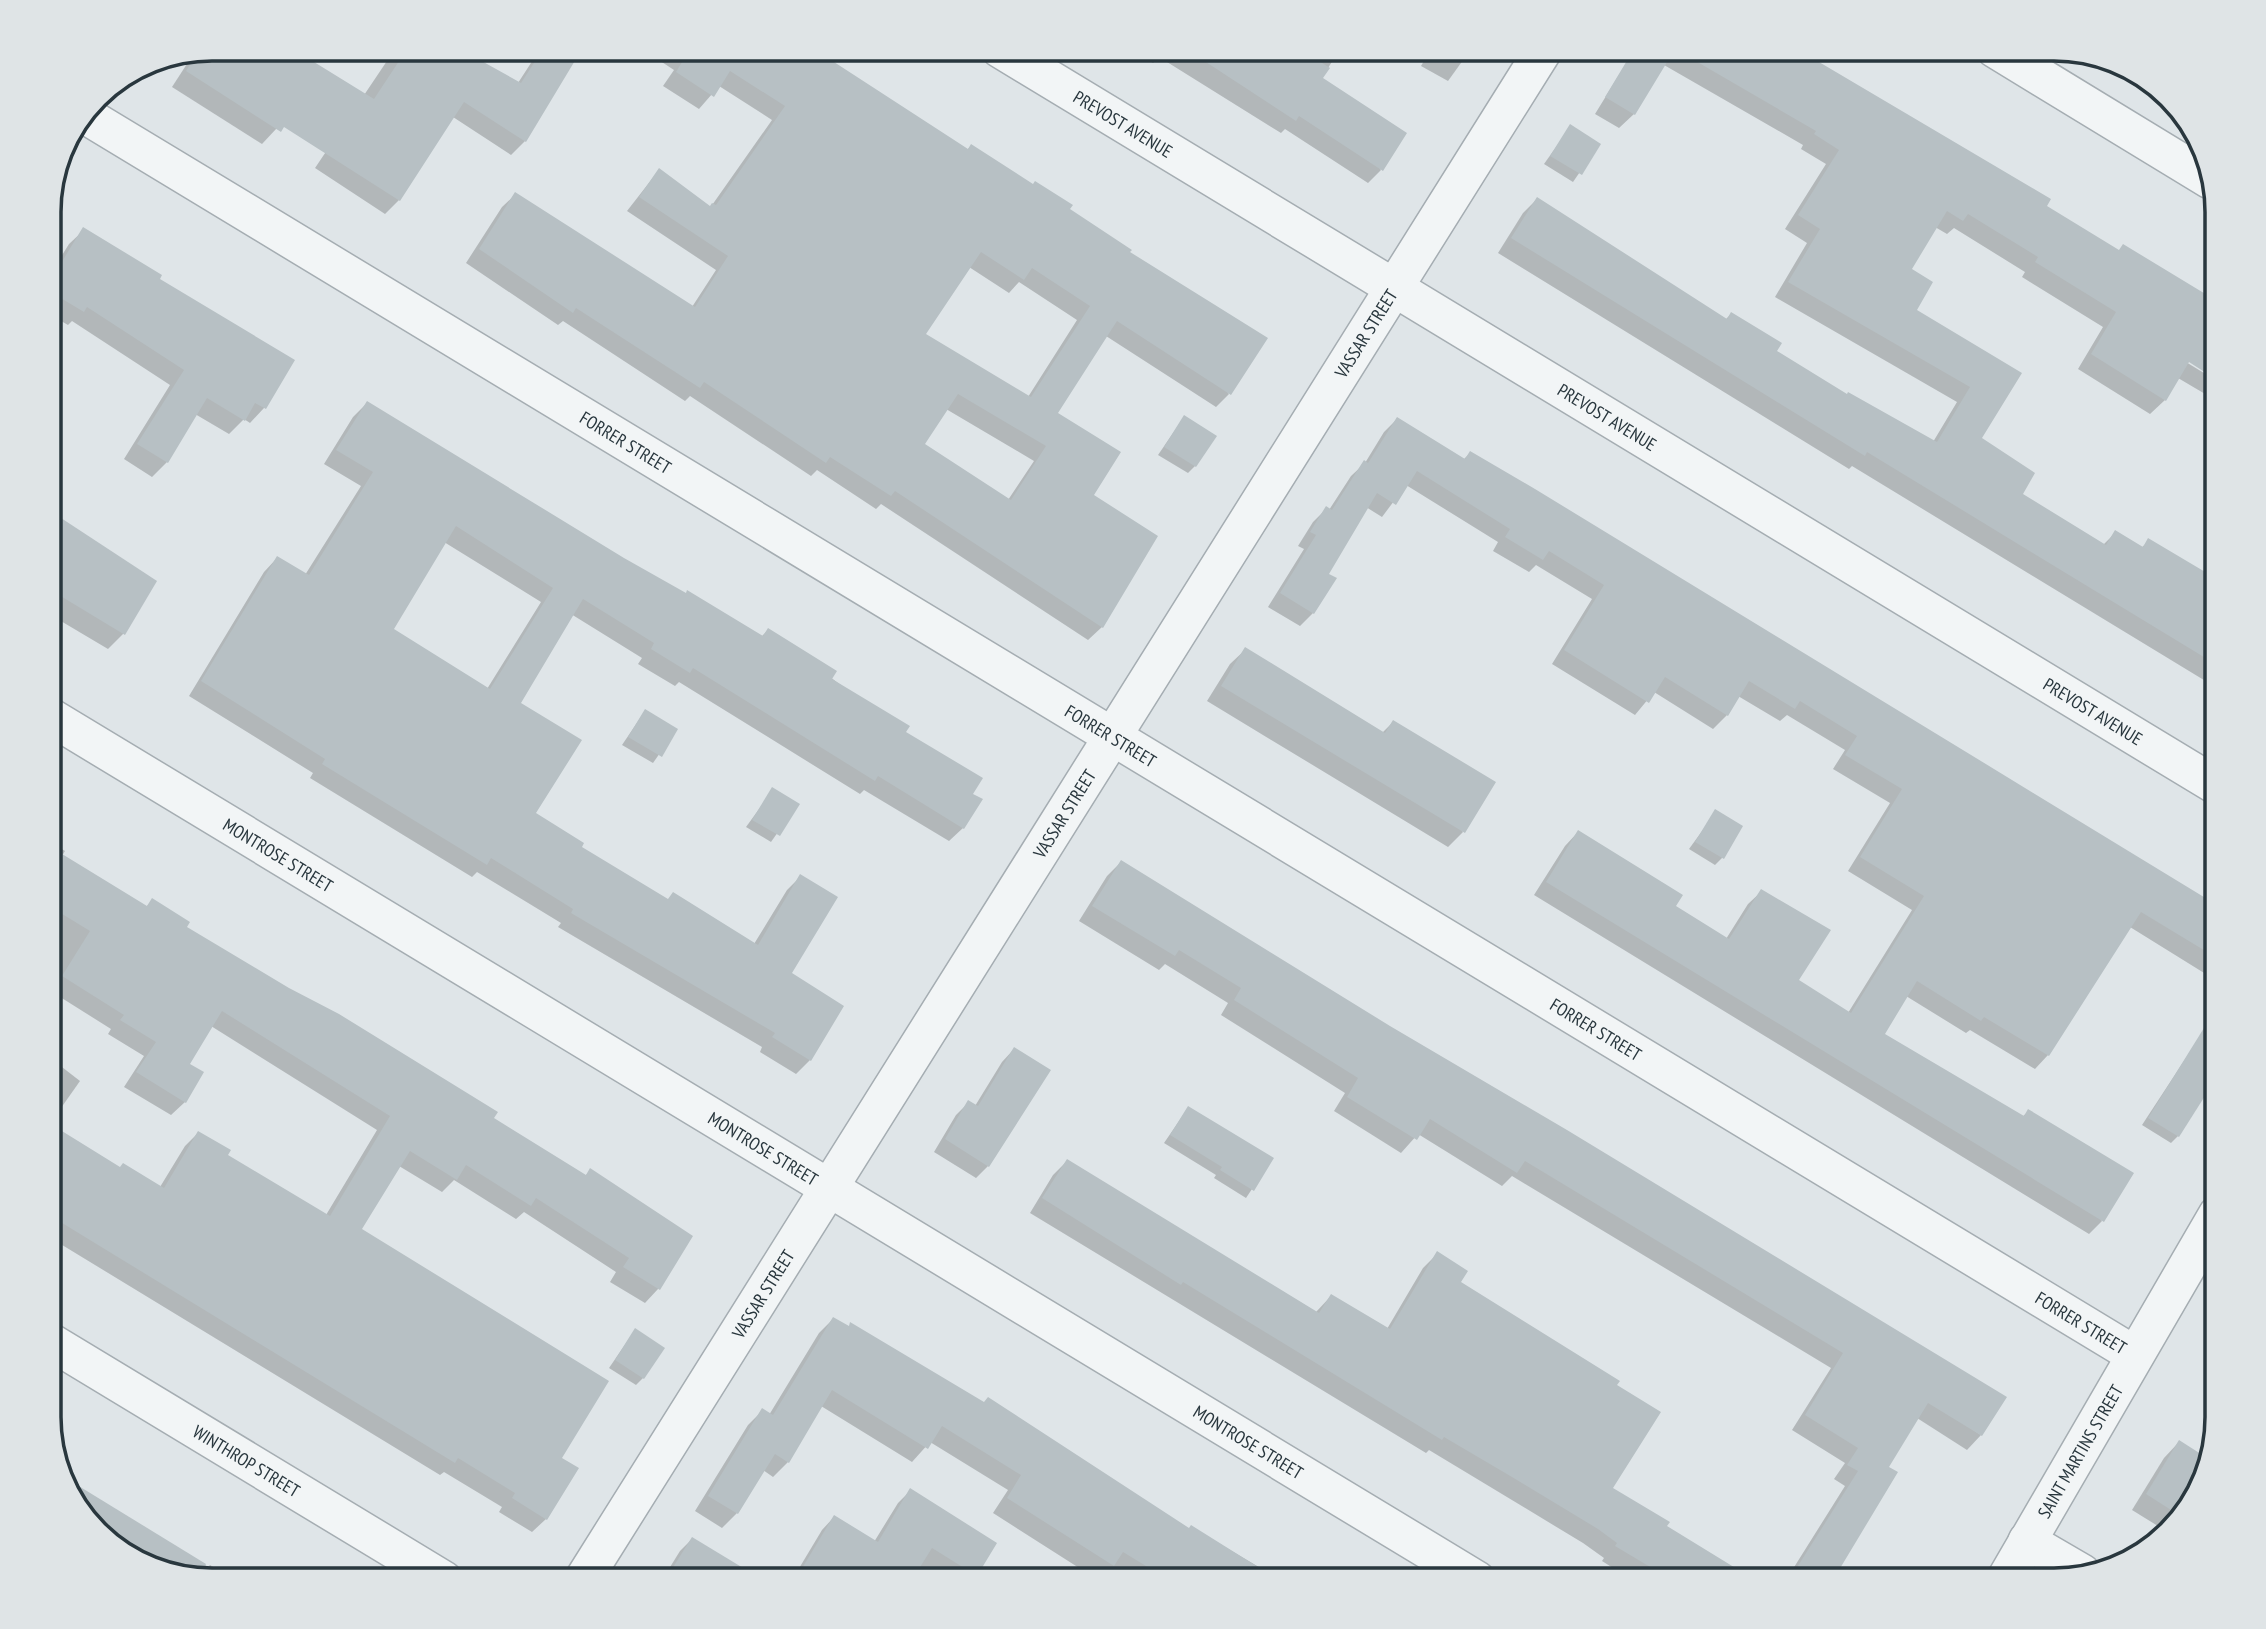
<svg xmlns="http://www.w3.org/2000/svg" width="2266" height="1629" font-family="'PT Sans Narrow',sans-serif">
<rect width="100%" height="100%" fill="#dfe5e8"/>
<g fill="#0003" fill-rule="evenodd">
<polygon points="212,49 290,49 277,128 262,144 172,87 194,53"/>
<polygon points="395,49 456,49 518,83 540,49 580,49 525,141 511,155 453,117 399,200 385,214 315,168"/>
<path d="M642 49H818L825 53 822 57 967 150 971 146 1128 252 1229 394 1216 407 1106 336 1055 413 1092 496 1102 627 1088 640 881 504 876 509 817 470 811 476 690 396 685 401 563 321 558 325 466 263 502 207 516 194 692 307 716 270 627 211 659 170 710 208 772 120 719 86 699 109 663 86 674 70ZM969 267 1009 293 1019 282 1077 320 1028 397 923 334ZM946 409 1034 461 1008 500 923 445Z"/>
<polygon points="1132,49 1340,49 1321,79 1381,170 1368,183 1285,129 1281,133 1159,57 1153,63"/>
<polygon points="1431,49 1471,49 1448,81 1421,66"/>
<polygon points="1635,49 1794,49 2045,206 2182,356 2181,359 2217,381 2217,401 2178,378 2165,400 2150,414 2078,369 2103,327 2022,277 2025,272 1954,228 1947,234 1935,227 1909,269 1914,311 2020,374 1979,439 2020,495 2103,545 2116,532 2141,548 2149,541 2217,614 2217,688 1852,466 1849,469 1498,253 1523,213 1537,199 1725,320 1731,314 1775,352 1846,396 1933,442 1957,402 1775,297 1807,243 1785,229 1826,164 1801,149 1803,145 1664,65 1634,114 1619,128 1595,114"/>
<polygon points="1571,126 1599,144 1573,182 1544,164"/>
<polygon points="84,230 157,280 293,360 264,408 250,423 244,419 229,434 195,414 167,462 152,477 124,459 170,385 72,321 68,325 49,314 49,276 69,244"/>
<path d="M367 403 623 560 761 637 768 630 904 733 971 794 963 828 949 841 864 790 860 794 679 682 675 686 638 664 642 658 571 614 519 703 534 814 580 847 667 900 754 944 787 890 801 876 789 974 810 1060 796 1074 760 1052 762 1047 558 927 561 923 477 872 472 877 310 778 313 773 189 696 264 572 277 558 305 575 361 486 324 464 353 417ZM444 542 541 602 487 689 392 630Z"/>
<polygon points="1184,417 1195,466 1188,473 1158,455"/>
<polygon points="1397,419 1463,460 1470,453 2217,906 2217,981 2130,927 2048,1055 2035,1069 1970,1030 1966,1033 1906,996 1883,1034 2022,1117 2029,1111 2102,1221 2089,1234 1534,895 1565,846 1578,832 1673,907 1726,939 1748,904 1762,891 1796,980 1848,1013 1912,910 1848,871 1890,803 1833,769 1845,750 1787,715 1780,721 1738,696 1727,715 1713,729 1654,692 1635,715 1552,664 1592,599 1536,565 1529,572 1493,551 1498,542 1406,485 1382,517 1366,507 1327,574 1313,613 1300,626 1268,607 1304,549 1298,546 1313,522 1327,508 1329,510 1351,476 1365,463 1384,432"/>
<polygon points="49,515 155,582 123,634 108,649 49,614"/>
<polygon points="1246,649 1382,733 1393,722 1463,832 1448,847 1207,701 1230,664"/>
<polygon points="645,711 676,730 653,763 622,745"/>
<polygon points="773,790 797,805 771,842 746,827"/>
<polygon points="1716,812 1722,858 1715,865 1689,849"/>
<polygon points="49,841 65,851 62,856 146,907 152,901 185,927 492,1119 584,1177 591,1170 690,1236 658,1289 645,1303 610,1282 616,1272 524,1212 516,1219 454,1180 442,1192 399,1166 360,1230 560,1458 546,1519 532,1532 499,1512 502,1507 444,1472 440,1475 49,1237 49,1125 120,1169 160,1187 185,1146 198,1133 226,1155 326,1215 377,1130 211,1026 187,1065 185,1102 171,1115 124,1087 144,1056 108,1034 111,1029 49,990"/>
<polygon points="1121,862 1981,1435 1967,1450 1917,1418 1887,1468 1831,1580 1786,1580 1845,1486 1834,1479 1845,1463 1792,1430 1831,1368 1512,1176 1502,1186 1418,1134 1401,1153 1334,1111 1345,1093 1221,1015 1228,1003 1165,964 1159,970 1079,921 1107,876"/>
<polygon points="2203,1032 2178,1136 2171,1143 2142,1125"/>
<polygon points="1014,1049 988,1166 976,1178 934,1152 956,1115 969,1102 975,1106 1002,1062"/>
<polygon points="49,1057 80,1081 49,1125"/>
<polygon points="1188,1108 1272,1159 1246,1198 1214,1178 1216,1175 1164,1143"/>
<polygon points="1067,1161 1316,1312 1331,1296 1387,1329 1423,1268 1437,1254 1459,1283 1615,1386 1611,1489 1665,1527 1751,1580 1757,1575 1766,1580 1632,1580 1602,1561 1604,1558 1583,1543 1429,1450 1426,1453 1030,1213 1053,1175"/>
<polygon points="833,1319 1188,1530 1191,1527 1281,1580 1132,1580 1110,1568 1098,1580 993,1513 1008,1490 930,1442 912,1462 821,1406 788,1462 773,1477 763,1470 737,1513 722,1528 695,1511 748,1425 762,1411 769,1415 819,1333"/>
<polygon points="635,1330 643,1378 636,1385 609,1368"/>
<polygon points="2179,1442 2203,1458 2184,1516 2166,1531 2132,1510 2164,1458"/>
<polygon points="64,1478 208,1567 210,1565 236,1580 211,1580 113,1547 71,1498"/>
<polygon points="911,1490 995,1543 972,1580 792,1580 822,1530 834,1517 874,1542 898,1503"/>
<polygon points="692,1539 760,1580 662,1580 680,1551"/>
</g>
<g fill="#b7c0c4" fill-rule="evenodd">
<polygon points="212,49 293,49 374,99 407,49 460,49 521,83 543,49 582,49 526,142 464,102 400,201 284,127 281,132 186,71 198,52"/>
<path d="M690 49H814L968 149 971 144 1033 184 1035 181 1073 205 1070 209 1132 250 1130 252 1268 338 1231 395 1117 321 1058 413 1121 452 1094 495 1158 536 1103 628 895 491 891 496 830 457 826 463 704 382 700 388 576 308 573 313 479 249 515 192 695 307 728 256 639 197 659 168 710 206 712 203 716 205 785 106 730 71 714 97 676 72ZM981 252 1024 280 1032 268 1090 306 1031 397 926 334ZM958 394 1046 446 1011 500 925 444Z"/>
<polygon points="1186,49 1300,49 1330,68 1323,78 1407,133 1383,171 1299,116 1296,121"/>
<polygon points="1634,49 1797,49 2051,199 2047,206 2119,250 2123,244 2217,301 2217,380 2189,362 2166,401 2091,354 2116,312 2035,262 2038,257 1968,214 1963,221 1947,211 1912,269 1933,282 1917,310 2022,373 1982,438 2035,473 2023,494 2106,545 2115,530 2143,547 2148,538 2217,579 2217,665 1867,452 1865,456 1511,238 1537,197 1727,319 1731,312 1782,343 1777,351 1847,394 1848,392 1937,442 1970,387 1788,282 1820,229 1798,215 1839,150 1814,134 1816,131 1675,49 1635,115 1605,97"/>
<polygon points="1570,124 1601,144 1582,175 1550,156"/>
<polygon points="83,227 162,275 160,279 295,360 266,409 255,403 245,421 207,398 168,463 137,444 184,370 87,307 84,312 49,291 49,283"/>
<path d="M367 401 624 558 686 593 687 590 763 636 768 628 837 671 832 679 910 726 906 732 983 778 973 794 983 799 964 829 878 776 875 781 693 668 690 673 651 649 654 643 583 599 521 703 582 740 536 813 584 843 582 847 668 899 673 892 758 945 800 874 838 897 792 973 844 1006 811 1061 772 1037 775 1033 571 913 573 909 491 858 487 865 322 764 325 759 201 681 277 556 309 575 373 472 336 450ZM456 526 553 588 490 689 394 629Z"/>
<polygon points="1184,415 1217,436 1196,467 1164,447"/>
<polygon points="1397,417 1465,459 1470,451 1535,489 2217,905 2217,958 2141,912 2049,1056 1984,1017 1981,1021 1917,981 1885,1034 2024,1116 2028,1109 2134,1173 2104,1222 1546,882 1578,830 1683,895 1676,906 1729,939 1761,889 1831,930 1799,980 1851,1013 1924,896 1860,857 1902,789 1845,755 1857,736 1800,701 1795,709 1749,681 1728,716 1665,677 1649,703 1564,650 1604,585 1549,551 1543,560 1505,537 1510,529 1417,471 1396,505 1377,493 1329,574 1337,578 1314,614 1280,593 1316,535 1310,532 1326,506 1332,510 1364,460 1368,463"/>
<polygon points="61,518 157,581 125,635 49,589 49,537"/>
<polygon points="1245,647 1385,733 1393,720 1496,782 1465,833 1221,686"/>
<polygon points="645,709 678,729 662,757 628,737"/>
<polygon points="772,787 800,804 780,836 752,820"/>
<polygon points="1715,809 1743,826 1724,859 1695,842"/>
<polygon points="49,846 147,906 152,898 190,922 187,927 289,988 339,1014 498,1112 494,1118 586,1175 590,1168 693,1236 660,1290 623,1267 629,1258 536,1198 531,1206 466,1165 457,1180 410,1151 362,1229 609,1381 562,1458 579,1468 547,1520 512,1498 515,1493 458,1458 455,1463 49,1215 49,1123 120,1167 123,1163 164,1188 198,1131 231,1150 228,1155 330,1216 390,1116 222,1011 190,1064 204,1072 186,1103 136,1072 156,1042 120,1020 124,1015 62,976 90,931 49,906"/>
<polygon points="1121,860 1390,1026 1567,1130 2007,1397 1982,1436 1928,1403 1889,1467 1898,1472 1833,1580 1789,1580 1858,1471 1847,1465 1858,1448 1805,1415 1843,1353 1525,1161 1517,1173 1430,1119 1417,1140 1347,1097 1358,1078 1234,1000 1241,988 1179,950 1175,956 1092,906"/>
<polygon points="2217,1007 2217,1077 2179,1137 2148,1118"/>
<polygon points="1014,1047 1051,1070 989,1167 945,1139 968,1100 978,1106"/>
<polygon points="1188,1106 1274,1158 1254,1191 1220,1170 1222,1167 1170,1135"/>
<polygon points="1067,1159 1319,1313 1331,1294 1390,1329 1437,1251 1468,1271 1461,1282 1620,1381 1617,1385 1661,1412 1613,1488 1670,1522 1667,1526 1755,1580 1672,1580 1615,1546 1617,1543 1598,1529 1512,1477 1444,1437 1442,1440 1183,1282 1181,1285 1042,1198"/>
<polygon points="833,1317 849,1326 850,1322 984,1402 988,1397 1189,1528 1191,1525 1279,1580 1169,1580 1123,1552 1114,1566 1007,1498 1021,1475 942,1426 928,1449 832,1390 789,1463 775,1454 738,1514 708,1496 762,1408 773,1415"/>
<polygon points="635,1328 665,1348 644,1379 615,1360"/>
<polygon points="2179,1440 2204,1456 2182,1517 2146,1494"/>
<polygon points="64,1477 206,1564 200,1576 113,1547 71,1498"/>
<polygon points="910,1488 997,1543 977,1576 932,1548 912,1580 795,1580 834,1515 878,1542"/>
<polygon points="692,1537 763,1580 665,1580"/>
</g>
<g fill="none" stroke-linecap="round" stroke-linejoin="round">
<defs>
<g id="street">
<path id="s1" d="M1000 49 2217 786"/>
<polyline points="1995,49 2210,180"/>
<path id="s2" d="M85 115 2135 1355"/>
<path id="s3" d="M49 716 1477 1580"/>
<path id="s4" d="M49 1341 444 1580"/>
<polyline points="2027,1541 2082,1573"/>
<path id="s5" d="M583 1580 1544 49"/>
<path id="s6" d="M2005 1580 2217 1215"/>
</g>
</defs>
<use href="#street" stroke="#a5adb2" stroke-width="40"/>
<use href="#street" stroke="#f2f5f6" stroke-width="37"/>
</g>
<g text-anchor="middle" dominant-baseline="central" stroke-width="5" stroke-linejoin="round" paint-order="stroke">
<g font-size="18" fill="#29373e" stroke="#eff3f5">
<text stroke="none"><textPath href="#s1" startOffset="144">PREVOST AVENUE</textPath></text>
<text stroke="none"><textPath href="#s5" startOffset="1472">VASSAR STREET</textPath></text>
<text stroke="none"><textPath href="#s1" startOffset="710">PREVOST AVENUE</textPath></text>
<text stroke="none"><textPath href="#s2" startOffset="632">FORRER STREET</textPath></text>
<text stroke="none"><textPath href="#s1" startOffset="1278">PREVOST AVENUE</textPath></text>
<text stroke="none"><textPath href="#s2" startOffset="1199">FORRER STREET</textPath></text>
<text stroke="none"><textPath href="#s5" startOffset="905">VASSAR STREET</textPath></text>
<text stroke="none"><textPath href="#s3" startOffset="268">MONTROSE STREET</textPath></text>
<text stroke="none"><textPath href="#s2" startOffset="1766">FORRER STREET</textPath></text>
<text stroke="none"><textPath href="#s3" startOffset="835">MONTROSE STREET</textPath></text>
<text stroke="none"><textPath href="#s5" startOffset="338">VASSAR STREET</textPath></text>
<text stroke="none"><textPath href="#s2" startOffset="2333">FORRER STREET</textPath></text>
<text stroke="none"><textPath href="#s3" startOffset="1402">MONTROSE STREET</textPath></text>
<text stroke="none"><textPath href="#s6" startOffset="149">SAINT MARTINS STREET</textPath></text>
<text stroke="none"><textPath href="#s4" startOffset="231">WINTHROP STREET</textPath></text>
</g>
</g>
<path d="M0 0H2266V1629H0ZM212 61H2054A151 151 0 0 1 2205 212V1417A151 151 0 0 1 2054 1568H212A151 151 0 0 1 61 1417V212A151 151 0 0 1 212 61Z" fill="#dfe4e6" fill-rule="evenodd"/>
<path fill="none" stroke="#29373e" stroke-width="3.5" d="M212 61H2054A151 151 0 0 1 2205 212V1417A151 151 0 0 1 2054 1568H212A151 151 0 0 1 61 1417V212A151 151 0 0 1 212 61Z"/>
</svg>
